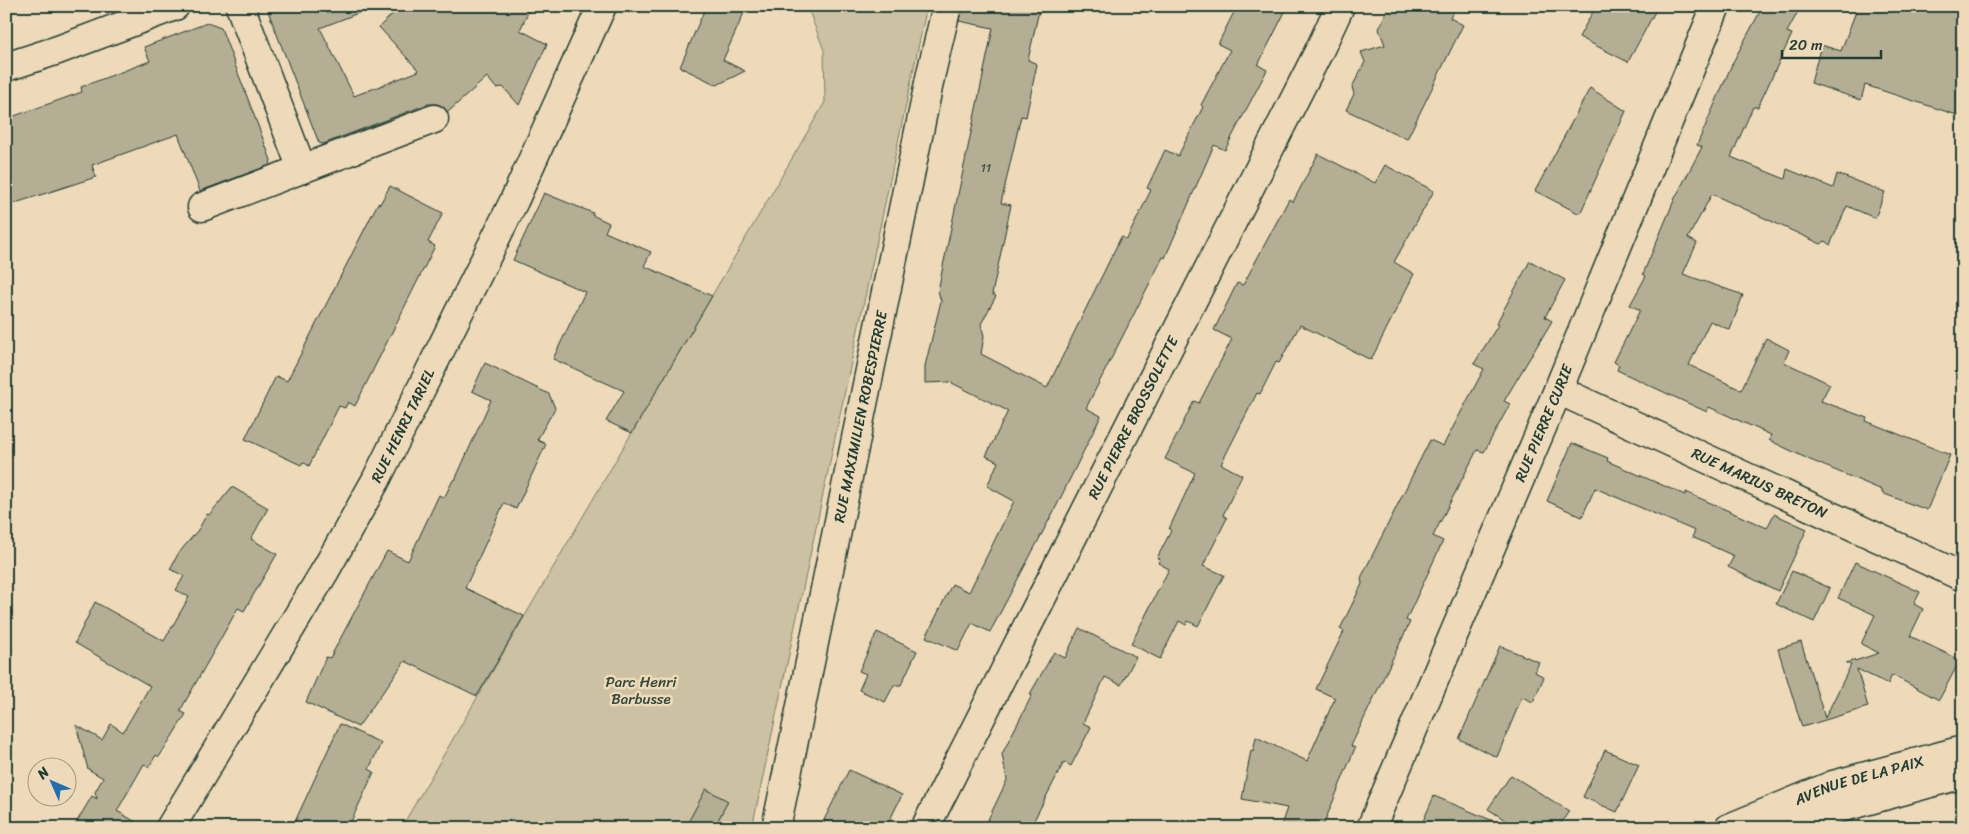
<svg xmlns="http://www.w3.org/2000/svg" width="1969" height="834" font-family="Sriracha,sans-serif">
<rect width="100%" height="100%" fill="#eedab8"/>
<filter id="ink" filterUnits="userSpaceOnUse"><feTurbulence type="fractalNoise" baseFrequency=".02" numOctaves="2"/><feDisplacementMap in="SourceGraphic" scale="10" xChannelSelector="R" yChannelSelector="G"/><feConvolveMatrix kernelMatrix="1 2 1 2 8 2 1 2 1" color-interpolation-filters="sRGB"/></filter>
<g filter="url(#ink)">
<polygon fill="#ccc1a2" stroke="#767f6b" points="807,6 927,6 752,828 401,828 825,102 824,50"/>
<g fill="#b4af94" stroke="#1f3d34">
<polygon points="266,6 371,6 371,8 320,28 354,96 419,71 379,27 401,6 531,6 520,30 547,44 519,105 503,87 496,88 487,77 448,112 443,107 437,104 428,104 323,144 319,143"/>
<polygon points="706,6 747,6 723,60 745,71 717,85 680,67"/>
<polygon points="962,6 1040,6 1028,60 1037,64 1026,117 1021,116 1001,203 1011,205 992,294 996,296 981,324 984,336 981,354 1047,388 1121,237 1127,239 1151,190 1147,188 1165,150 1178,156 1203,107 1201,105 1230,50 1218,44 1237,6 1288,6 1258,65 1267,70 1225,150 1214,145 1165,258 1163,257 1086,408 1101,416 1057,505 990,632 972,623 958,651 926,637 952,584 969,592 1014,501 987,486 998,462 986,456 1008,411 950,382 925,383 925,366 941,301 938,291 942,271 993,28 959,21"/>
<polygon points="1389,6 1456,6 1450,18 1463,25 1407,139 1346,110 1354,94 1352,87 1365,62 1361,52 1385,45 1379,29"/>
<polygon points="1596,6 1658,6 1628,62 1579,37"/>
<polygon points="1763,6 1801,6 1787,32 1792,34 1758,107 1753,107 1731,157 1785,179 1787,169 1833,188 1837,174 1885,192 1875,218 1847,206 1830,245 1825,241 1821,244 1712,194 1688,238 1697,243 1683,274 1743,295 1730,330 1710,321 1689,365 1741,390 1766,338 1789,350 1784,362 1830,384 1821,401 1867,418 1866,421 1950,455 1927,510 1882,493 1882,490 1808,459 1769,440 1771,435 1709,407 1707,412 1668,394 1617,370 1619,365 1614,362 1640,310 1630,305 1646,276 1643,274 1675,198 1702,147 1697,145 1733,62"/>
<polygon points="1858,6 1963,6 1963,117 1865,85 1861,100 1811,83 1821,45 1841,51"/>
<polygon points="207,23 221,28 271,160 270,165 200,191 178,134 92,165 96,177 6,206 6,119 82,92 81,87 150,61 144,47"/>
<polygon points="1590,88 1626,111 1580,214 1535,191"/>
<polygon points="1318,154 1375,183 1385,165 1434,191 1394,262 1414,274 1371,360 1300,325 1279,363 1276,362 1260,394 1257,393 1221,464 1242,475 1223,515 1227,518 1203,566 1224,575 1198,626 1188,621 1186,625 1179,621 1160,659 1131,644 1169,569 1158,563 1160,559 1157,558 1171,531 1169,529 1195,473 1165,459 1194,401 1199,403 1232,339 1214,330 1237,283 1243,285 1289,199 1293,202"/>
<polygon points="390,186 443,213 428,242 435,246 355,406 348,402 345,408 339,406 309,466 303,462 301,465 245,439 276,376 287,381 378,203 380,204"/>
<polygon points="544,193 593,213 592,215 609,223 605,232 651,252 644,266 712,296 632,433 606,421 624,391 553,359 585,292 513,260"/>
<polygon points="1530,261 1565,280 1545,317 1552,321 1504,401 1510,404 1484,452 1477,450 1433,536 1443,541 1406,620 1410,622 1351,746 1355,748 1322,828 1280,828 1287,808 1242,799 1251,750 1253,751 1256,737 1307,761 1335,698 1316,689 1344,631 1340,629 1362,584 1361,578 1430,440 1443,446 1484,369 1474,364 1498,325 1496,324"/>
<polygon points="485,363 549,394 555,408 537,440 546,444 516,509 504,503 465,588 524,616 477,696 405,661 358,727 306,702 326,657 330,658 387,551 408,561 439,495 444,498 453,480 455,480 491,400 472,391"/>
<polygon points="1572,443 1608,458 1607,461 1685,495 1686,492 1767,528 1774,514 1807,529 1778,591 1728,567 1734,556 1692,537 1695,531 1595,488 1582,517 1547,501"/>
<polygon points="232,487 268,508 251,539 277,554 244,611 238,608 180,711 186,714 159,757 156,755 149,767 144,764 117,811 146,828 73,828 92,796 97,799 95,792 103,778 88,769 76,725 102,740 111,724 123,732 150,686 75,643 95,602 164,641 189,597 176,590 184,576 170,569 178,554 198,530 207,514 209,515"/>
<polygon points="1855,562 1920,592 1914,604 1923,609 1910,636 1960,660 1939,700 1892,675 1888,684 1857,669 1868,707 1802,727 1778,649 1801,642 1825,718 1851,665 1846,663 1853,661 1854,659 1855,661 1879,653 1861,644 1875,615 1838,598"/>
<polygon points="1792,571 1830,588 1814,622 1776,604"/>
<polygon points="1079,628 1136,657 1121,685 1105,677 1083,723 1091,727 1071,766 1064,762 1030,828 984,828 1007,780 1002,754 1032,695 1030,694 1054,652 1065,658"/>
<polygon points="877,632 917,651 901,685 894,685 885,702 859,690 866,674 859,671"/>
<polygon points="1500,646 1539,662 1535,672 1544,677 1533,702 1522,697 1497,757 1459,739"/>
<polygon points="340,724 381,743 369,769 374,772 348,828 292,828"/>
<polygon points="1605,750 1639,765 1617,812 1583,797"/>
<polygon points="849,770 902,795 886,828 839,828 824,820"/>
<polygon points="1511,775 1569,811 1558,828 1518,828 1488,809"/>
<polygon points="706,789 728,801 714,828 685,828"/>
<polygon points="1434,796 1510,828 1420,828"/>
</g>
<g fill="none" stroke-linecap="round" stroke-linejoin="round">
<defs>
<g id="minor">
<polyline points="6,67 58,50 175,6"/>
<polyline points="302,169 434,119"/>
<polyline points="202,207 302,169 240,6"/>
<path id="s1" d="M1558 390 1963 577"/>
<path id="s2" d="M170 828 325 571 376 480 514 201 602 6"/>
<path id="s3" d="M776 828 931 73 947 6"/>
<path id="s4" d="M925 828 1320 49 1340 6"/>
<path id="s5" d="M1371 828 1558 390 1716 6"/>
</g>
<g id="major">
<path id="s6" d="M1729 828 1833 785 1963 750"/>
<polyline points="1786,828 1833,810 1963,774"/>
</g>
</defs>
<use href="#minor" stroke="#1f3d34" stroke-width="31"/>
<use href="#major" stroke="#1f3d34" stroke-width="31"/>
<use href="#minor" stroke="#eedab8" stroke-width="28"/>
<use href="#major" stroke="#eedab8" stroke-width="28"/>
</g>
</g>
<g text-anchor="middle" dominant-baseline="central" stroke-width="5" stroke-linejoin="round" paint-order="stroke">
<g font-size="12" fill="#445a4c">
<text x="986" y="168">11</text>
</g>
<g font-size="15" fill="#1f3d34" stroke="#eedab8">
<text stroke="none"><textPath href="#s3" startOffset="420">RUE MAXIMILIEN ROBESPIERRE</textPath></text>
<text stroke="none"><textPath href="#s4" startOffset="460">RUE PIERRE BROSSOLETTE</textPath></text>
<text stroke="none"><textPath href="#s5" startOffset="440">RUE PIERRE CURIE</textPath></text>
<text stroke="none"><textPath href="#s2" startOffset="465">RUE HENRI TARIEL</textPath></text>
<text stroke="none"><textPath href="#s1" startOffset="222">RUE MARIUS BRETON</textPath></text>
<text stroke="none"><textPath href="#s6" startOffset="139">AVENUE DE LA PAIX</textPath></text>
</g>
<g font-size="15" fill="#304a3f" stroke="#eedab8">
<text x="641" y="682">Parc Henri<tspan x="641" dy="17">Barbusse</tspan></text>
</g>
</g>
<rect width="1969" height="834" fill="none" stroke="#eedab8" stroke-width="25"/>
<rect x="12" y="12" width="1944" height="809" fill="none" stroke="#1f3d34" stroke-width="2" filter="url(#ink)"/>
<g transform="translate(52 782) rotate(315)"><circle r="24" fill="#eedab8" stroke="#9b9b83"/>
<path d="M0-4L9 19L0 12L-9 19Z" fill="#1f6fb2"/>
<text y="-8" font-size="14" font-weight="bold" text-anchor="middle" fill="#1f3d34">N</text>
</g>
<path d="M1782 50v8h99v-8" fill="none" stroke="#1f3d34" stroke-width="2.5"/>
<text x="1789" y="50" font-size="15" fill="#1f3d34" stroke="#eedab8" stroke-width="4" paint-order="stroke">20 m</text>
</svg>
